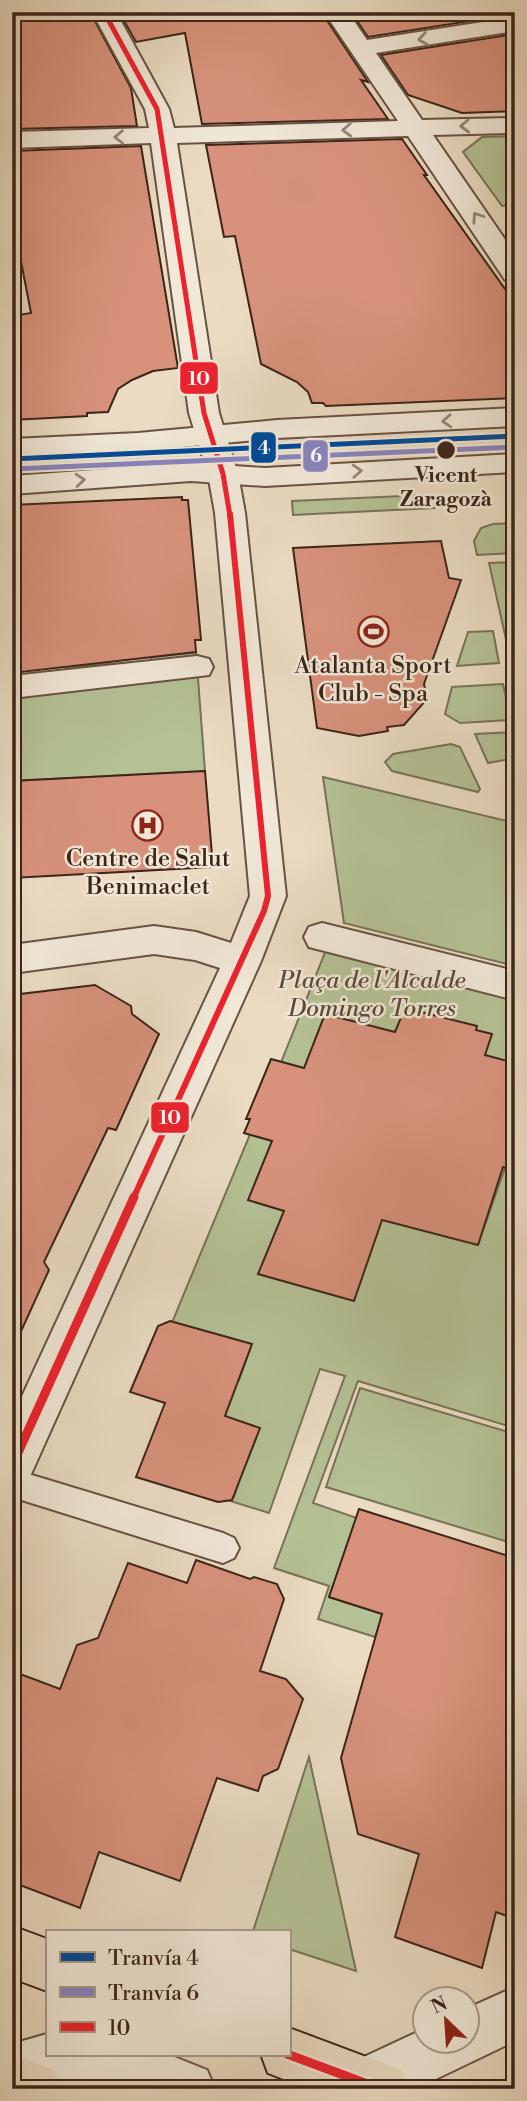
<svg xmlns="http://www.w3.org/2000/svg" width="527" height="2101" font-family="'Libre Bodoni',serif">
<rect width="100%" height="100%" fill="#eadbc2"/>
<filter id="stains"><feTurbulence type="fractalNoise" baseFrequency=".00286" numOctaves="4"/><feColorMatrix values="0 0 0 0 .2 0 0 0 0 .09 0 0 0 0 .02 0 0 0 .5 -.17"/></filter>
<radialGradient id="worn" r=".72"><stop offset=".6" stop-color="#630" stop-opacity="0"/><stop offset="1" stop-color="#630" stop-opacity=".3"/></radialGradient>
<g fill="#b4c195" stroke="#787256" stroke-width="2">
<polygon points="515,136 515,204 502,206 463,152 482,137"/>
<polygon points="425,495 434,508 293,515 292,501"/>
<polygon points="515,523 515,553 477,555 474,541 481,528 493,524"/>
<polygon points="515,562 515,680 489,563"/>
<polygon points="493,631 499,663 457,666 468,632"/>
<polygon points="196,652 205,771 12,781 12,676 66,672 66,667 151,661 151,657"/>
<polygon points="503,684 511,720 460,723 445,714 452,687"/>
<polygon points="515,732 515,758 488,763 475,734"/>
<polygon points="451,744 460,747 480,789 478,792 392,771 385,762 393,754"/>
<polygon points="323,777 515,823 515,966 344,923"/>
<polygon points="328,945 515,992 515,1071 401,1041 309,1078 278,1070"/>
<polygon points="253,1127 372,1217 479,1242 508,1159 515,1161 515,1428 358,1381 313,1503 357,1518 329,1597 383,1614 375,1637 318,1619 329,1586 274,1568 345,1376 320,1369 269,1513 221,1498 234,1497 248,1450 252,1449 259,1429 215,1413 234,1382 239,1380 250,1349 171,1325"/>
<polygon points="360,1388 515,1434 515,1544 326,1487"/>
<polygon points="309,1757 356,1971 289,1949 289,1931 253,1931"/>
</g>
<g fill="#d8927c" stroke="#3c2418" stroke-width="2">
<polygon points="12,12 90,12 131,88 137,126 12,129"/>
<polygon points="119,12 322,13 368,82 361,80 388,119 202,124 185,33 136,42"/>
<polygon points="351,12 515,12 515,14 368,37"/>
<polygon points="515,34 515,111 462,113 408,95 381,55"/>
<polygon points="402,139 427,175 424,175 515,303 515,398 326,406 323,403 312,403 308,392 297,382 261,364 235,236 224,237 206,145"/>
<polygon points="141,146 178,368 153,371 132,380 118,389 108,412 87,413 87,416 12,420 12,316 31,313 12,215 12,151"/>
<polygon points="182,497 182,500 188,500 201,640 195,640 196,652 12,673 12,505"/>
<polygon points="441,541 449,578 461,580 424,684 427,699 404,725 387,727 388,731 359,736 317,728 293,548"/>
<polygon points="205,771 213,867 12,878 12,781"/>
<polygon points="95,985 131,1006 132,1014 159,1034 116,1130 108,1128 44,1262 49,1270 12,1351 12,995"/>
<polygon points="405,1008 477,1026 476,1030 492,1034 485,1055 515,1063 515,1171 503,1167 478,1245 382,1220 354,1301 258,1274 284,1211 248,1200 272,1141 244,1133 250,1119 246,1119 271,1059 304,1068 325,1014 395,1032"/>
<polygon points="170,1321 252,1344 225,1416 260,1428 232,1500 218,1502 136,1477 165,1403 130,1392 158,1326"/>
<polygon points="359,1509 515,1558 515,1919 496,1912 482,1968 395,1937 419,1854 358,1834 341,1758 382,1614 329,1597"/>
<polygon points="196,1560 250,1579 254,1577 277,1584 284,1599 260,1671 286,1679 303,1699 278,1769 263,1776 258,1791 217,1778 180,1881 99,1852 80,1908 12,1882 12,1671 60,1689 77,1645 98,1638 128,1563 187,1583"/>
</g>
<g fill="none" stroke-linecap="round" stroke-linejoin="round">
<defs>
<polygon id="service" points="12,1469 223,1533 234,1538 239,1548 234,1558 223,1563 12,1497"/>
<g id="pedestrian">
<polygon points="197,656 209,659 213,667 209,675 12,698 12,676"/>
<polygon points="322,923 515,971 515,1000 309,947 304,937 309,927"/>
</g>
<g id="minor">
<polygon points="92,12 116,12 169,109 174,128 398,121 324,12 348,12 367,40 515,17 515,31 376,53 422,120 515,118 515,133 433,135 515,254 515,282 505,280 408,136 177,143 219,413 238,474 245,513 286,896 261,961 28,1481 12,1487 12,1418 220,968 195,960 154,954 12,973 12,945 154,926 196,932 231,943 250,896 215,513 208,474 189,413 151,143 12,148 12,132 149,128 145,109"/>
<polygon points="515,1987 515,2041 415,2089 328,2089 336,2070 426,2028 426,2042 468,2042 468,2008"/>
<polygon points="47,2034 47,2054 167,2054 207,2070 215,2089 116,2089 82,2083 40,2089 12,2089 12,2044"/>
</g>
<g id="tertiary">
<polygon points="515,408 515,426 277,438 138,451 12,457 12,439 138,433 277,420"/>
<polygon points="515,454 515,472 265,486 191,481 12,494 12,476 191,463 265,468"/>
</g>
<g id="primary">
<polygon points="12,1926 47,1939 47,1991 12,1978"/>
<polygon points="289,2028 401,2070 409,2089 309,2089 268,2073 261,2054 289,2054"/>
<polygon points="12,2053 54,2070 62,2089 12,2089"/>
</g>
</defs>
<use href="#service" stroke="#685242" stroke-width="4"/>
<use href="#pedestrian" stroke="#685242" stroke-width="4"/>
<use href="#minor" stroke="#685242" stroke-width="4"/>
<use href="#tertiary" stroke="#685242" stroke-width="4"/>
<use href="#primary" stroke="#3c2418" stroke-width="4"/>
<use href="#service" fill="#f1e8d7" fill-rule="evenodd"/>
<use href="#pedestrian" fill="#f1e8d7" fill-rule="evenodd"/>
<use href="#minor" fill="#f1e8d7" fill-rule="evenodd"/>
<use href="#tertiary" fill="#f1e8d7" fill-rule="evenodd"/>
<use href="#primary" fill="#eadbc2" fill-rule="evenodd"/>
<defs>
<polyline id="bus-1-far2" points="104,12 157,109 204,413 223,474 230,516"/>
<polyline id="bus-1-far1" points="133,1199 264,911 268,896 230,514"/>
<g id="bus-1">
<polyline points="12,1466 134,1197"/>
<polyline points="287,2054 381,2089"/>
</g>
</defs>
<use href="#bus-1-far2" stroke="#f1e8d7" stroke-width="9"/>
<use href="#bus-1-far1" stroke="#f1e8d7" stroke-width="11"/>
<use href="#bus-1" stroke="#f1e8d7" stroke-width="14"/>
<use href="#bus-1-far2" stroke="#ed222e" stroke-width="5"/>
<use href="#bus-1-far1" stroke="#ed222e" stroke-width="6"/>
<use href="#bus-1" stroke="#ed222e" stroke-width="9"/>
<defs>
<polyline id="tram-1" points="12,459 515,436"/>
<polyline id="tram-2" points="12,469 515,447"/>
</defs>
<use href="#tram-1" stroke="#f1e8d7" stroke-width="9"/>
<use href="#tram-2" stroke="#f1e8d7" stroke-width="9"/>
<use href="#tram-1" stroke="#004a99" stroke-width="5"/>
<use href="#tram-2" stroke="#8884bf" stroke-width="5"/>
</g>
<defs><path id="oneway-chevron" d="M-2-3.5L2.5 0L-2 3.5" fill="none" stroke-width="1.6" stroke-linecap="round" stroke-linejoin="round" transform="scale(1.75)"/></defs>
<g stroke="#968678">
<use href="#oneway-chevron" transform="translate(423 39) rotate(171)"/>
<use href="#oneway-chevron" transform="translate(465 126) rotate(178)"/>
<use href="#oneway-chevron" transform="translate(347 130) rotate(178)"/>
<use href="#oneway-chevron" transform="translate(119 137) rotate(179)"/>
<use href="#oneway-chevron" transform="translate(477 217) rotate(-124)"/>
<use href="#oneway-chevron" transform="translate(447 421) rotate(177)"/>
<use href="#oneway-chevron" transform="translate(357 471) rotate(-3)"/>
<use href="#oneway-chevron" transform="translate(80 480) rotate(-5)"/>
</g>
<defs>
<symbol id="stadium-ring" viewBox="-11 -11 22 22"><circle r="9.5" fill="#f1e8d7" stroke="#8f2418" stroke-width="1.5"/><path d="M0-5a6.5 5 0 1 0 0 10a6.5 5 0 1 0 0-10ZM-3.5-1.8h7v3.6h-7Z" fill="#8f2418"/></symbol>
<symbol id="hospital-ring" viewBox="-11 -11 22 22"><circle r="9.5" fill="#f1e8d7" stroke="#8f2418" stroke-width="1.5"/><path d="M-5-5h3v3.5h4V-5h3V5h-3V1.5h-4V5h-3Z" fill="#8f2418"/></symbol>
</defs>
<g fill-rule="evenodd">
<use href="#stadium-ring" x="356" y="614" width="35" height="35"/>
<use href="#hospital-ring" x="130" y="808" width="35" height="35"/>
</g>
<circle fill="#3c2418" stroke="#f1e8d7" stroke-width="2.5" cx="446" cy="450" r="10"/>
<g text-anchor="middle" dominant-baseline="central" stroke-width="5" stroke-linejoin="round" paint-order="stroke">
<g font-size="21" font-weight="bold" fill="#3c2418" stroke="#f1e8d7">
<text x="446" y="476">Vicent<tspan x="446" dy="24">Zaragozà</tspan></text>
</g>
<g font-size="24" fill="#3c2418" stroke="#f1e8d7">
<text x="373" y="666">Atalanta Sport<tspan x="373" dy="28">Club - Spa</tspan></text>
<text x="148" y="859">Centre de Salut<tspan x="148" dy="28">Benimaclet</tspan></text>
</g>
<g font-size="24" font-style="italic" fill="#5a4b37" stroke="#f1e8d7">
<text x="372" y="981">Plaça de l'Alcalde<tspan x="372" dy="28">Domingo Torres</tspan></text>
</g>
</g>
<g stroke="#f1e8d7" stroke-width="2.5">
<rect x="179" y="361" width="40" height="34" rx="7" fill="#ed222e"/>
<rect x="250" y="431" width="27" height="33" rx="7" fill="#004a99"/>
<rect x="302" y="439" width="27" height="34" rx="7" fill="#8884bf"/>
<rect x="150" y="1101" width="40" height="33" rx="7" fill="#ed222e"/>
</g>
<g font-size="19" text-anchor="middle" font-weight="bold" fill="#fff">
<text x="199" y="385">10</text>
<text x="264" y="454">4</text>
<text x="316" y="462">6</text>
<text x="170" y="1124">10</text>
</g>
<rect width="527" height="2101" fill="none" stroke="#eadbc2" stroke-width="42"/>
<rect x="14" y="14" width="499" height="2073" fill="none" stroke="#3c2418" stroke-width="3.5"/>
<rect x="21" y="21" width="485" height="2059" fill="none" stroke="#3c2418" stroke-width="2"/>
<rect x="46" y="1930" width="245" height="126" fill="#f1e8d7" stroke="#a99a8b" stroke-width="2"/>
<rect x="60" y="1952" width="35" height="10" fill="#004a99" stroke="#a99a8b" stroke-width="2"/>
<text x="108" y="1965" font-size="21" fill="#3c2418">Tranvía 4</text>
<rect x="60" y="1987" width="35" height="10" fill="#8884bf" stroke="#a99a8b" stroke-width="2"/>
<text x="108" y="2000" font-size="21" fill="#3c2418">Tranvía 6</text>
<rect x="60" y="2022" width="35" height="10" fill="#ed222e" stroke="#a99a8b" stroke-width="2"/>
<text x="108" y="2035" font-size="21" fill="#3c2418">10</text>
<g transform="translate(446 2020) rotate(335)"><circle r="33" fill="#f1e8d7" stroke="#a99a8b" stroke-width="2"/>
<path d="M0-5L12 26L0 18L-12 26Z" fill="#8f2418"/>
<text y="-10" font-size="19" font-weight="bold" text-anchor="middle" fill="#3c2418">N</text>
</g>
<rect width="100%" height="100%" filter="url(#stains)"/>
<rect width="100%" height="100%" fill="url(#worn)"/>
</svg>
